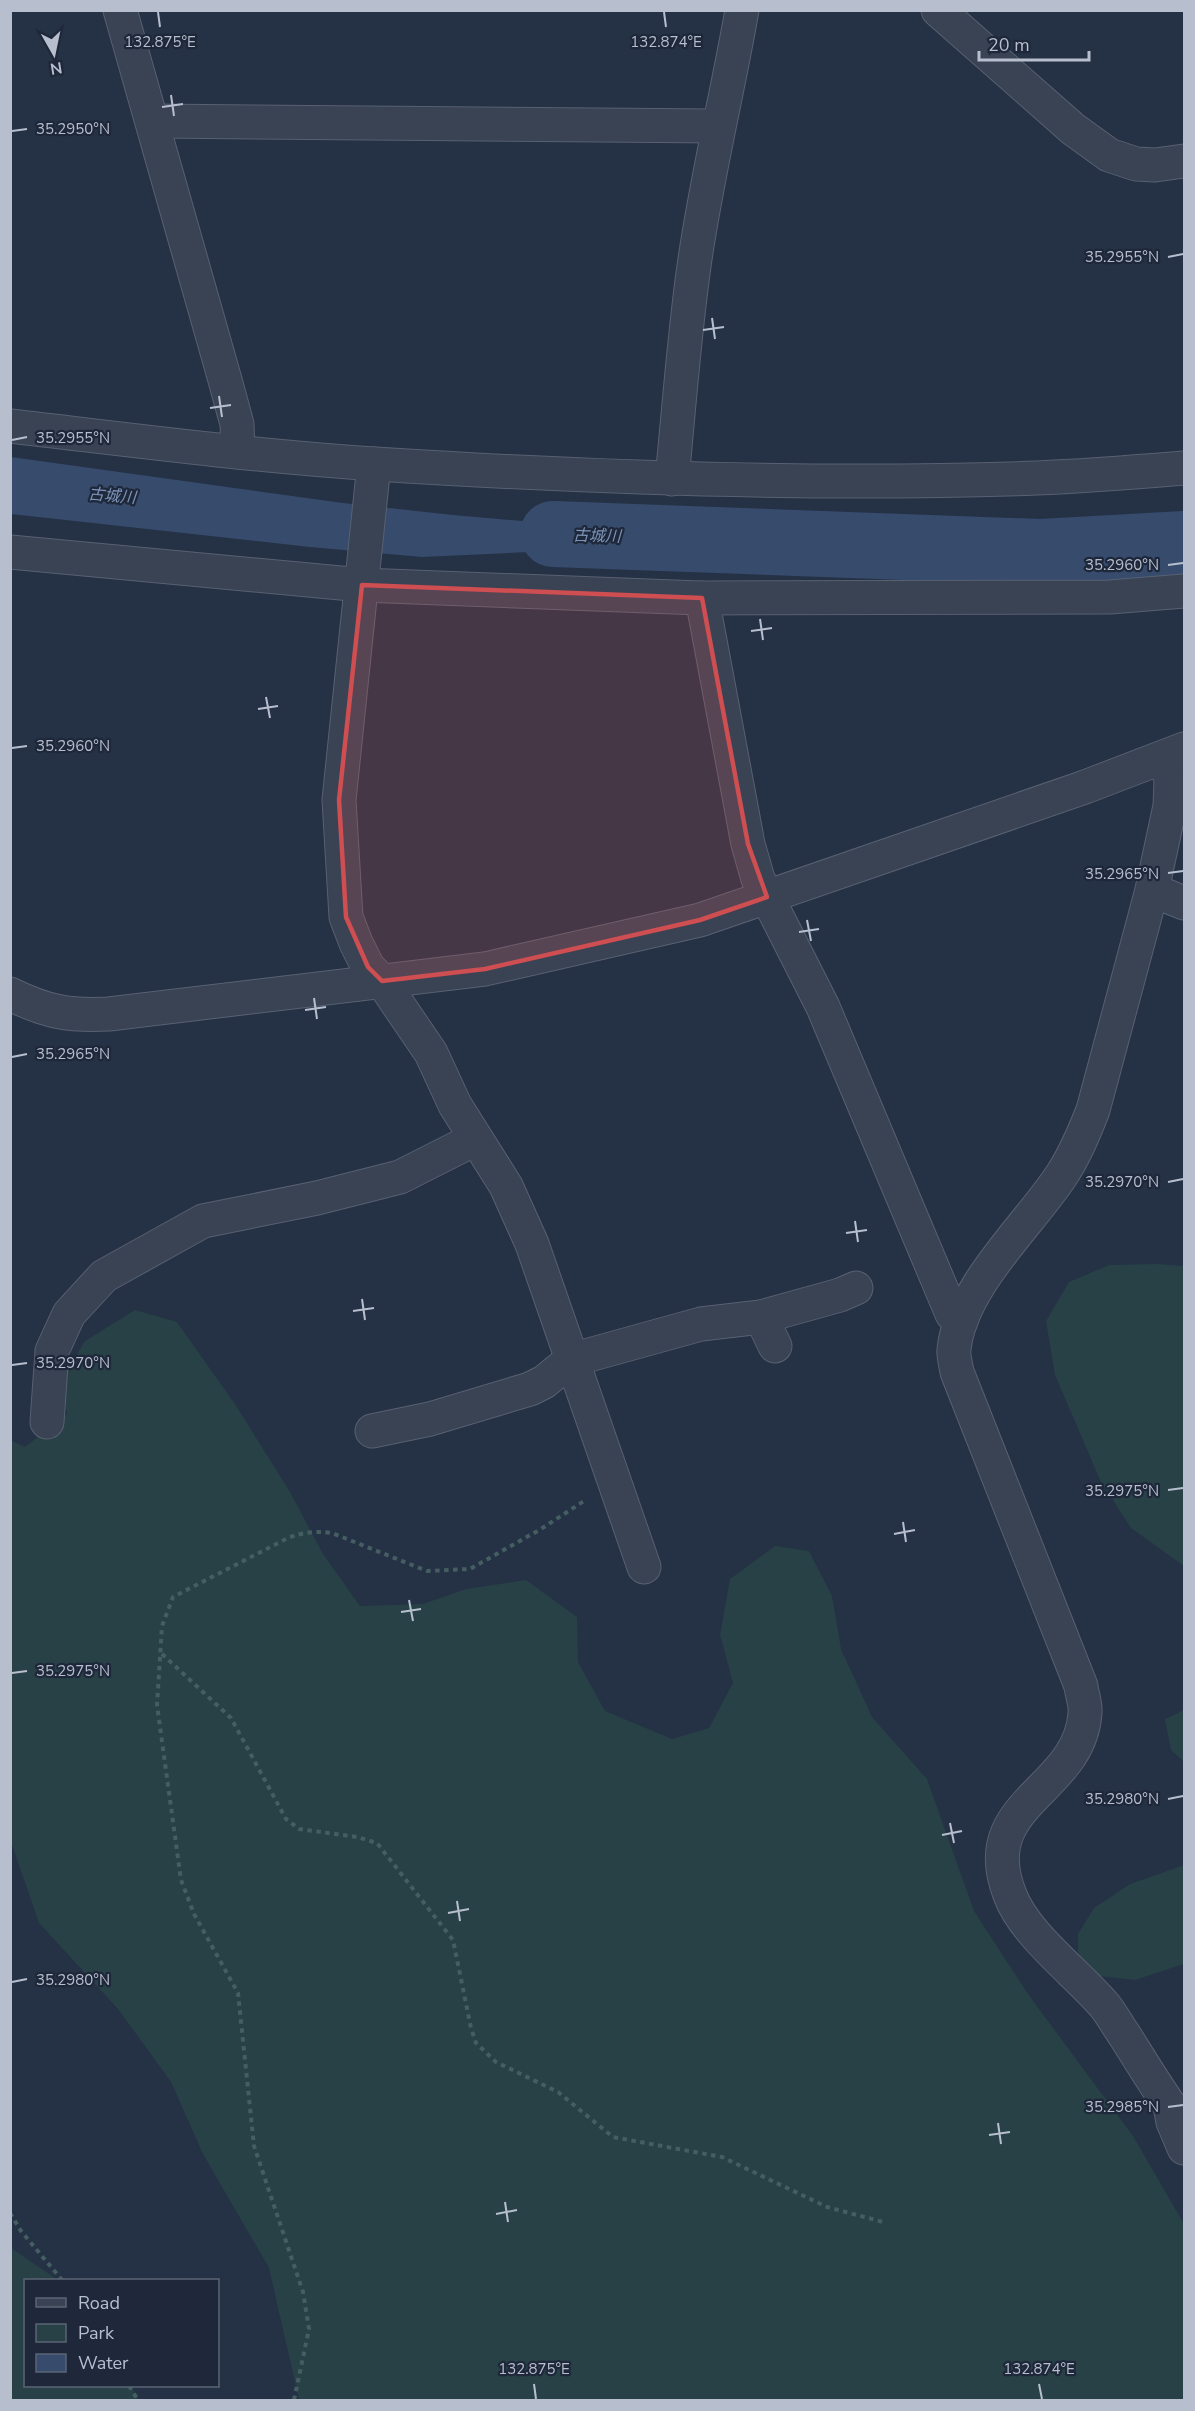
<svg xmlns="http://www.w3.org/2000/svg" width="1195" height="2411" font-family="'Nunito Sans','Noto Sans JP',sans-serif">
<rect width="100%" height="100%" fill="#253145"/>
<g fill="#274146">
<polygon points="1157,1264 1184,1266 1184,1566 1131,1528 1100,1480 1055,1375 1046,1321 1069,1282 1109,1265"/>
<polygon points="135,1310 177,1322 235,1404 290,1492 323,1554 360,1606 423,1604 466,1589 526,1580 577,1617 578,1662 605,1711 672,1739 709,1728 733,1683 720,1635 730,1579 775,1546 809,1551 832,1596 841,1649 872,1717 927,1779 974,1911 1028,1994 1133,2136 1184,2224 1184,2400 299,2400 269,2268 203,2154 171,2082 118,2009 39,1923 11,1842 10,1440 25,1447 67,1414 61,1380 85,1341"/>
<polygon points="1184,1710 1184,1762 1171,1750 1165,1719"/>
<polygon points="1184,1865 1184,1964 1135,1980 1090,1975 1078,1952 1078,1934 1094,1908 1130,1884"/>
<polygon points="11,2248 58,2280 26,2280 26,2386 131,2386 139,2400 11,2400"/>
</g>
<polygon fill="#374b6d" points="11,457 343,503 453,515 579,526 682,545 422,557 310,547 11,514"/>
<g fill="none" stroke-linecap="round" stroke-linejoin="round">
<polyline stroke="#374b6d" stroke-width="66" points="553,534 1041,552 1184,544"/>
<defs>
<g id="minor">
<polyline points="120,10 225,380 237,424 238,452"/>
<polyline points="938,10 1073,129 1109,155 1136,164 1155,165 1184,161"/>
<polyline points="153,121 718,126"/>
<path d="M10 426C132 440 253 456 375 464 595 478 817 486 1037 478 1086 476 1135 472 1184 468"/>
<polyline points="374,464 339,800 346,917 356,943 368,967 382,981 431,1053 455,1105 506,1186 532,1244 644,1567"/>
<path d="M672 479C679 408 684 337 694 266 706 180 727 96 742 10"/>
<polyline points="10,552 362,585 700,598 1110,597 1184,591"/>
<polyline points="702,598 748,844 758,879 823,1007 944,1295 952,1314 961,1321"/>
<path d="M1165 757 1171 780 1170 806 1152 890 1093 1110C1084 1133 1075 1155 1061 1176 1027 1227 961 1286 954 1349 953 1356 956 1365 957 1372L1081 1686C1082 1695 1086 1704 1085 1713 1080 1792 973 1802 1010 1895 1025 1935 1077 1973 1105 2006 1112 2015 1118 2026 1125 2036 1140 2060 1154 2083 1170 2106L1173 2122 1184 2148"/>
<polyline points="1152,890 1184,903"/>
<path d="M10 994C47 1012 68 1016 109 1014L485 969 700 920 1085 787 1184 749"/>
<polyline points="775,1346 761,1317 840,1295 856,1288"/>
<polyline points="47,1422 52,1351 69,1314 104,1276 203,1221 317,1198 400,1177 475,1139"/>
<polyline points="372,1431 430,1419 530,1389 544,1382 571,1360 701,1324 761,1317"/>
</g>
</defs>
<use href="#minor" stroke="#586172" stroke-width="35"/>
<g stroke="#455e62" stroke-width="4" stroke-dasharray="4.5 4.5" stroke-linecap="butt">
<polyline points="162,1654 231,1718 286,1819 299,1829 357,1837 377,1843 453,1940 471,2028 476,2043 496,2062 558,2092 613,2137 722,2157 827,2207 883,2222"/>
<polyline points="10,2213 21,2231 62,2280"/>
<polyline points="129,2386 138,2400"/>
<path d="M294 2400 309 2329 303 2292 254 2146 238 1993 194 1914 181 1880 157 1705 162 1626 173 1597 288 1538C303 1532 316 1531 332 1533L427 1571 470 1569 541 1529 584 1501"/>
</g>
<use href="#minor" stroke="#3a4354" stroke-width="33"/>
</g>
<path fill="#ce4e52" fill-opacity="0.2" stroke="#ce4e52" stroke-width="4.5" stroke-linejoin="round" d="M362 585 702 598 748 844 767 897 700 920 485 969 382 981 368 967 346 917 339 800Z"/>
<path fill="none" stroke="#b7bfce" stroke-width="2" d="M158 12 160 27M664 12 666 27M171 95 174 116M162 107 183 104M12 131 27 129M1168 257 1183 254M712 318 715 339M703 330 724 327M219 396 222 417M210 408 231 405M12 440 27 437M1168 565 1183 563M760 619 763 640M751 631 772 628M266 697 270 718M258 709 278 706M12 748 27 746M1168 873 1183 871M807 920 811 941M799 932 819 929M314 998 317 1019M305 1010 326 1007M12 1057 27 1054M1168 1182 1183 1179M855 1221 858 1242M846 1233 867 1230M362 1299 365 1320M353 1311 374 1308M12 1365 27 1363M1168 1490 1183 1488M903 1522 906 1542M894 1534 915 1530M409 1600 413 1621M401 1612 421 1609M12 1673 27 1671M1168 1799 1183 1796M950 1823 954 1843M942 1835 962 1831M457 1901 460 1921M448 1913 469 1909M12 1982 27 1979M1168 2107 1183 2105M998 2123 1001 2144M989 2135 1010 2132M505 2202 508 2222M496 2214 517 2210M534 2384 536 2399M1039 2384 1042 2399"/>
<g text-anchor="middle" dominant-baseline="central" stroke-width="4.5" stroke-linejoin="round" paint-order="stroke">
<g font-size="16" font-style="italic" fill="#7c93b7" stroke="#1e283a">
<text transform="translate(112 496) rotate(5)">古城川</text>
<text transform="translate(597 536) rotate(2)">古城川</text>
</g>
</g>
<g font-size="15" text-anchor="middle" fill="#b7bfce" stroke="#1e283a" stroke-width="4.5" stroke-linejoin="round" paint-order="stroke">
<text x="160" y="47">132.875°E</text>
<text x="666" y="47">132.874°E</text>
<text x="73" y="134">35.2950°N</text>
<text x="1122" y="262">35.2955°N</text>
<text x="73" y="443">35.2955°N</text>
<text x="1122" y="570">35.2960°N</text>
<text x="73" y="751">35.2960°N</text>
<text x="1122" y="879">35.2965°N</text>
<text x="73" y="1059">35.2965°N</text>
<text x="1122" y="1187">35.2970°N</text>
<text x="73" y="1368">35.2970°N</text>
<text x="1122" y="1496">35.2975°N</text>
<text x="73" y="1676">35.2975°N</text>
<text x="1122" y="1804">35.2980°N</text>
<text x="73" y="1985">35.2980°N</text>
<text x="1122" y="2112">35.2985°N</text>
<text x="534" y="2374">132.875°E</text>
<text x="1039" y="2374">132.874°E</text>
</g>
<rect width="1195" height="2411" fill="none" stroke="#b7bfce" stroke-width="24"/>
<rect x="24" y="2279" width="195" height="108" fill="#1e283a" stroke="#5b6475" stroke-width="1.5"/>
<rect x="36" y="2298" width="30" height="9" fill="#3a4354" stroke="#5b6475" stroke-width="1.5"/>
<text x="78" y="2309" font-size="18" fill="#b7bfce">Road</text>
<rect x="36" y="2324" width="30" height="18" fill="#274146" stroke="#5b6475" stroke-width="1.5"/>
<text x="78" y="2339" font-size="18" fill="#b7bfce">Park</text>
<rect x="36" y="2354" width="30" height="18" fill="#374b6d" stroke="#5b6475" stroke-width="1.5"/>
<text x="78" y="2369" font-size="18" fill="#b7bfce">Water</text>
<g transform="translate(54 54) rotate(171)" stroke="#1e283a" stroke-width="4.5" paint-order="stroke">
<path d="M0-4.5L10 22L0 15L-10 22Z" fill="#b7bfce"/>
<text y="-9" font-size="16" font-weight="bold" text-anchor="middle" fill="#b7bfce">N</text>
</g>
<path d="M979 51v9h110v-9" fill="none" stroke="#b7bfce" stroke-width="3"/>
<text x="988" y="51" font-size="18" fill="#b7bfce" stroke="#1e283a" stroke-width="4.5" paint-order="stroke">20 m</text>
</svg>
